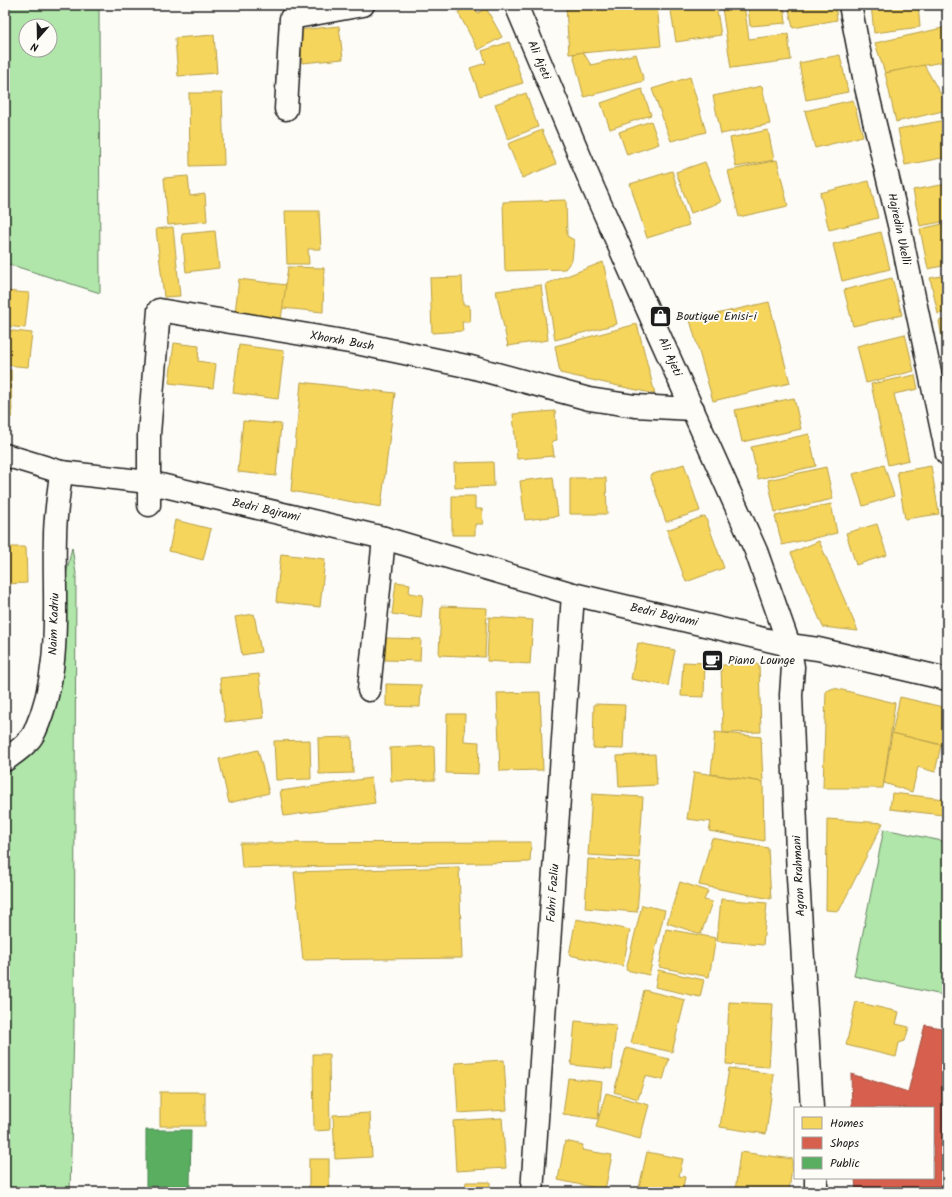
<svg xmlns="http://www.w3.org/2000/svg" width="952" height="1197" font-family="Kalam,sans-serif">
<rect width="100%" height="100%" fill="#fdfcf7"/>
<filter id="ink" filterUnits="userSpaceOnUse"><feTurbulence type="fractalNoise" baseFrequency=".025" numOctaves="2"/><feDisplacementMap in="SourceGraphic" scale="8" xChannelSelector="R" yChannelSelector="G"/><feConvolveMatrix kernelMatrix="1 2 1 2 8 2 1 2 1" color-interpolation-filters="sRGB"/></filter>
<g filter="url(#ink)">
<g fill="#b0e6a9" stroke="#668162" fill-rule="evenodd">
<path d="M5 5H99L100 293 5 263ZM26 26H50V50H26Z"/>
<polygon points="72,547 76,574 74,1027 70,1192 5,1192 5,771 39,740 65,580"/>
<polygon points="884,829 947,842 947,996 854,976"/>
</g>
<g fill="#f6d55c" stroke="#b59e49">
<polygon points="472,5 474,5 478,13 486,8 502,37 478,50 458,12"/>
<polygon points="610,5 657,5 661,46 569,54 566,8"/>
<polygon points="670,5 716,5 721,35 676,42"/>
<polygon points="744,5 749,39 788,34 791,60 731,68 722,8"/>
<polygon points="748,5 784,5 786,23 750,26"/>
<polygon points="788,5 835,5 837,20 793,28"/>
<polygon points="871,5 918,5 920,27 874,33"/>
<polygon points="339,26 343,59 302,63 299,30"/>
<polygon points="947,27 947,61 885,73 875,43"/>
<polygon points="214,35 217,73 178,76 175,38"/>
<polygon points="509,42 523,83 480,96 470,68 486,63 482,51"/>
<polygon points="583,52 591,65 636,54 644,81 584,97 573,54"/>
<polygon points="840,55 848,92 806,100 799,63"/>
<polygon points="924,65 947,105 947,110 896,122 885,73"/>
<polygon points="690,77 706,132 671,141 652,89"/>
<polygon points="762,86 770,124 721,134 713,96"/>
<polygon points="642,89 651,115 610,129 601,103"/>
<polygon points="189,93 222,93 224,165 190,166"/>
<polygon points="526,93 538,127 508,139 495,104"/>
<polygon points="853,100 863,136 815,148 805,111"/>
<polygon points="946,120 947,157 905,165 898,129"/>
<polygon points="651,121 659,144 627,155 619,132"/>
<polygon points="542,130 556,164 522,178 508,144"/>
<polygon points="768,130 774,160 736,167 730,138"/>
<polygon points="777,160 788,206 739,217 728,171"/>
<polygon points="705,162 721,202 691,213 676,172"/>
<polygon points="672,171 689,225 647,238 630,184"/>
<polygon points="188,176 190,196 205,194 207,221 168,225 164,178"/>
<polygon points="869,181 878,218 829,230 820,193"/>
<polygon points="947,184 947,221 920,226 913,190"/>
<polygon points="566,200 567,236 574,240 572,260 565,269 505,271 503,202"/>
<polygon points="285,211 319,211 321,249 308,249 309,264 287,264"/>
<polygon points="947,223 947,265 928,269 920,229"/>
<polygon points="173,227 180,296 164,297 156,229"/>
<polygon points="215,231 219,268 186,272 182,234"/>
<polygon points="881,232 890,269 842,281 833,244"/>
<polygon points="603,262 617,324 555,340 546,284"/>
<polygon points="288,267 324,268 323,312 282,308"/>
<polygon points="947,275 947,312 938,314 930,278"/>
<polygon points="462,277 463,305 469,305 470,322 462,322 463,331 432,333 430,278"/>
<polygon points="892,278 902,315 853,326 844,290"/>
<polygon points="239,279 286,285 281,319 235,313"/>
<polygon points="541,285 548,340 508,346 496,291"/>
<polygon points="5,291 29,293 25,328 5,326"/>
<polygon points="769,302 790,383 713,401 690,320"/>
<polygon points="947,319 947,357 946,358 939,321"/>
<polygon points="637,324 655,394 560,373 555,346"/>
<polygon points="5,330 32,333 28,367 5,365"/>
<polygon points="905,334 914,371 866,383 857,346"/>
<polygon points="174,343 199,346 198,361 216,364 213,388 169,383"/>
<polygon points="239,345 284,351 278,399 233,393"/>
<polygon points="5,370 11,370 12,417 5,417"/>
<polygon points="915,375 918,389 894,394 909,460 888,465 871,384"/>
<polygon points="301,382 395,393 381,507 291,491"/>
<polygon points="794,398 801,429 742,442 735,410"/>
<polygon points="555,411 557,440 552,441 554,456 517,459 513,414"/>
<polygon points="243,421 281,424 276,476 238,472"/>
<polygon points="809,434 816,466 758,479 751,447"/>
<polygon points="493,462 494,486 455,488 454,463"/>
<polygon points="684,464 700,511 666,522 650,475"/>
<polygon points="884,465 894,496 863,506 853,474"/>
<polygon points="931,466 939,514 905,519 897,472"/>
<polygon points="826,467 833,499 775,512 768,480"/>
<polygon points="553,477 558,516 525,520 520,481"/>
<polygon points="570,478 606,478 607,514 570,514"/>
<polygon points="452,496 475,496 475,509 482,509 483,524 475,524 475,535 452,535"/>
<polygon points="831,504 837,533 782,545 775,516"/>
<polygon points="705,516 724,568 686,582 667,530"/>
<polygon points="175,520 211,529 203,560 169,551"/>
<polygon points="877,524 887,555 856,565 846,533"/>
<polygon points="819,541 858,631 823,627 791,553"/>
<polygon points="5,547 26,547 27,583 5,584"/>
<polygon points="281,554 325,559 320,607 276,602"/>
<polygon points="396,582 410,584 409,593 423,595 421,618 392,614"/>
<polygon points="441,606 487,608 485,657 439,655"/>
<polygon points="254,614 261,652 242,655 235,617"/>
<polygon points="489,617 533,620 530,664 487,661"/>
<polygon points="386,638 421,639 420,661 385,660"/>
<polygon points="638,643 675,650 668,686 631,679"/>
<polygon points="683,662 705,663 704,697 681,696"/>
<polygon points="759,664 761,732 723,733 721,665"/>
<polygon points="259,674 264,718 225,722 220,678"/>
<polygon points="386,684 421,685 420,707 386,706"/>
<polygon points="834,688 895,703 883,788 823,788 826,691"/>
<polygon points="540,692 543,770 500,771 497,693"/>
<polygon points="900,697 947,708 947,746 892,733"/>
<polygon points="594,704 625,705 623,749 593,748"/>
<polygon points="447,714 465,714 464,741 479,742 478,774 446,773"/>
<polygon points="715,732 761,737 763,782 711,774"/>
<polygon points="892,733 941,745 935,772 918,767 912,792 884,783"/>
<polygon points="352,737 353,773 319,774 318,738"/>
<polygon points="310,740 311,779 276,780 274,741"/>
<polygon points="434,746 435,780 391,781 390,748"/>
<polygon points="258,750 269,793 229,803 219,759"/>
<polygon points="655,754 657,785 619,787 617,756"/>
<polygon points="694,772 763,782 764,841 709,831 711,822 687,819"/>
<polygon points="371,778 375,803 284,816 280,791"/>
<polygon points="892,793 945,799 943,815 890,809"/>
<polygon points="592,794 643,797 639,858 588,855"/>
<polygon points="827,819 883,823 839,911 826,910"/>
<polygon points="712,838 768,848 771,899 699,885"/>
<polygon points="531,842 530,862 242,868 240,843"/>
<polygon points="588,859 641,862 637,912 585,908"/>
<polygon points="459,867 462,958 303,960 294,872"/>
<polygon points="680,882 708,891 704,900 712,902 701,934 667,923"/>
<polygon points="721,899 767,903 763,945 717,941"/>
<polygon points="642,905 665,910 649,975 626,970"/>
<polygon points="576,919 630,930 623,966 569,955"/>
<polygon points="666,929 716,938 709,977 659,967"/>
<polygon points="658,970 704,980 700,997 655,987"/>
<polygon points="644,990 685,1000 672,1052 631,1043"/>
<polygon points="729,1002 773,1004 769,1067 726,1064"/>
<polygon points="856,1002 899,1012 896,1024 909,1027 905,1041 899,1043 896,1057 846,1045"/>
<polygon points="575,1021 616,1025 612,1069 571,1065"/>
<polygon points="626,1048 669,1059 663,1080 645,1076 638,1099 614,1092"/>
<polygon points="313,1054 329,1054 330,1130 314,1131"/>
<polygon points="504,1060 507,1110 458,1113 455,1063"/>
<polygon points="729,1068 774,1074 766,1134 720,1127"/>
<polygon points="568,1078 602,1082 598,1119 563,1114"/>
<rect x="160" y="1092" width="45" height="34"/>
<polygon points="606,1093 649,1105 640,1139 596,1127"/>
<polygon points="370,1113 372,1157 335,1159 333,1115"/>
<polygon points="502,1118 506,1168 456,1171 453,1121"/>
<polygon points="565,1141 583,1145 582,1150 612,1155 605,1190 558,1180"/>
<polygon points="647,1152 683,1159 679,1176 685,1177 682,1192 638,1192"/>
<polygon points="740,1152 793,1159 789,1192 735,1192"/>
<rect x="309" y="1159" width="20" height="33"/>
<polygon points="466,1182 490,1182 490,1192 465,1192"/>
</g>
<polygon fill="#d6604d" stroke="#9e4c3e" points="925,1025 947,1029 947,1192 856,1192 855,1178 933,1178 933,1108 852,1108 851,1074 908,1092"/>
<polygon fill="#5aae61" stroke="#47824c" points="146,1130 191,1130 190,1186 146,1186"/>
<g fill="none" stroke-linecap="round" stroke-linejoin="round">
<defs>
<g id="minor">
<polyline points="850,5 866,87 899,225 947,454"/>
<polyline points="286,109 291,18 363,5"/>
<polyline points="5,455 61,472 148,482 384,538 573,594 789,645 818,649 947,679"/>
<polyline points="149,505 149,434 159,310 361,344 471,367 589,399 635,406 693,409"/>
<polyline points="369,690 384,538"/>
<path d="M5 760C15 753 30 743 35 731 63 669 53 601 55 536 55 515 59 493 61 472"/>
<polyline points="532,1192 573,594"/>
</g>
<g id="major">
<polyline points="516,5 594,190 756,551 789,645 793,667 791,695 798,877 812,1108"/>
<polyline points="816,1178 816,1192"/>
</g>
</defs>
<use href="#minor" stroke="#1c1c1c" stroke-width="25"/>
<use href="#major" stroke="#1c1c1c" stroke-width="25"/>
<use href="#minor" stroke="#fdfcf7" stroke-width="22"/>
<use href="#major" stroke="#fdfcf7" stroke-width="22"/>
</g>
</g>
<defs>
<symbol id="shop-square" viewBox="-11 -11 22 22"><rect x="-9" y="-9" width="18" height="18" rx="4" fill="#1c1c1c" stroke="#fdfcf7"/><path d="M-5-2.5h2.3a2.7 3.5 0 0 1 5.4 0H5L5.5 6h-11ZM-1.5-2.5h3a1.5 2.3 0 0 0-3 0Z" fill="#fff"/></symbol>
<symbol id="cafe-square" viewBox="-11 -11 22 22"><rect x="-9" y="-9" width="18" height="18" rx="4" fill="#1c1c1c" stroke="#fdfcf7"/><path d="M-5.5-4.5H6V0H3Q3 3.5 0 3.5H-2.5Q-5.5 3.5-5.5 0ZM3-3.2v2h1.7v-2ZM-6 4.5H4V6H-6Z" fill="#fff"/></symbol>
</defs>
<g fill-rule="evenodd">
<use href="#shop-square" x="648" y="304" width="25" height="25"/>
<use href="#cafe-square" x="700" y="648" width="25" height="25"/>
</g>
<g text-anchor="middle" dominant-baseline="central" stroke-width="4" stroke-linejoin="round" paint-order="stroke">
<g font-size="12" fill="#1c1c1c" stroke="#fdfcf7">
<text transform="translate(539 60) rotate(67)">Ali Ajeti</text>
<text transform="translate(899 229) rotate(78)">Hajredin Ukelli</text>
<text transform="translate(342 341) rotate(10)">Xhorxh Bush</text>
<text transform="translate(670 357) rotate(66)">Ali Ajeti</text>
<text transform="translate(266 510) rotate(13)">Bedri Bajrami</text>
<text transform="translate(664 615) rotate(13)">Bedri Bajrami</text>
<text transform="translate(54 624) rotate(-88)">Naim Kadriu</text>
<text transform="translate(799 876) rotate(-93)">Agron Rrahmani</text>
<text transform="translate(553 893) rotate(-86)">Fahri Fazliu</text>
</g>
<g font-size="12" fill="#1c1c1c" stroke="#fdfcf7" text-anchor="start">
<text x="676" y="316">Boutique Enisi-i</text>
<text x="728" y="660">Piano Lounge</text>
</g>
</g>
<rect width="952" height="1197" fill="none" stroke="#fdfcf7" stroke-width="20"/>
<rect x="10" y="10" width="932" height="1177" fill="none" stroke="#1c1c1c" stroke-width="1.5" filter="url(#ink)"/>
<rect x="794" y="1107" width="140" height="72" fill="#fdfcf7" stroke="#a3a29f"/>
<rect x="802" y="1117" width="20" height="12" fill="#f6d55c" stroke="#a3a29f"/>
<text x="830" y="1127" font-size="12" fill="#1c1c1c">Homes</text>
<rect x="802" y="1137" width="20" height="12" fill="#d6604d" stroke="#a3a29f"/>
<text x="830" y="1147" font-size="12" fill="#1c1c1c">Shops</text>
<rect x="802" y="1157" width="20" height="12" fill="#5aae61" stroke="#a3a29f"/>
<text x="830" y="1167" font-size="12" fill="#1c1c1c">Public</text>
<g transform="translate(38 38) rotate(200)"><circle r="19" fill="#fdfcf7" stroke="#a3a29f"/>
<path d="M0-3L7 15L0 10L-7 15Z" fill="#1c1c1c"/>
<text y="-6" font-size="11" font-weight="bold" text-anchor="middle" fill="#1c1c1c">N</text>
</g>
</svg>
